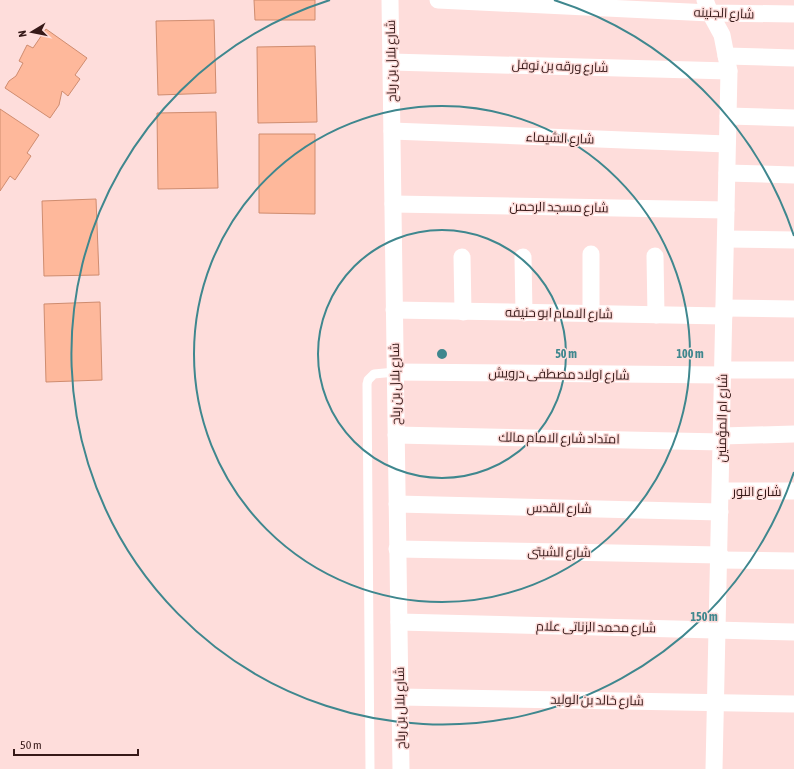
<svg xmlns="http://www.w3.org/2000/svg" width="794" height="769" font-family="'Asap Condensed',Cairo,sans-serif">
<rect width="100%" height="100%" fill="#fedddb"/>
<g fill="#feb89b" stroke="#cf8c6f">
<polygon points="254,0 315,0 315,20 255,20"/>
<polygon points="214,20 216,93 158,95 156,21"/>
<polygon points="46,29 87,58 75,75 80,79 68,96 62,91 59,105 50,118 5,88 9,81 16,76 23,63 19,61 27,45 33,48"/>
<polygon points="315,46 317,122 258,123 257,47"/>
<polygon points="0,109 39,135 27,153 31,156 15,180 10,176 0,191"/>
<polygon points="216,112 218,188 158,189 157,113"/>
<polygon points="259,134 315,134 315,214 259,213"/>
<polygon points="96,199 99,275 44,276 42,201"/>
<polygon points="100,302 102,380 46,382 44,304"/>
</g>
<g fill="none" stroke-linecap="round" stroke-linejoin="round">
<polyline stroke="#fff" stroke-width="9" points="370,769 367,384 368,380 374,374 395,372"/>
<g stroke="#fff" stroke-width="17">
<polyline points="390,0 401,769"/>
<polyline points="438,0 710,13 794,14"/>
<polyline points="705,0 710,13 722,35 729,71 714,769"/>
<polyline points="726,56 794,58"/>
<polyline points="391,62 729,71"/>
<polyline points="728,116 794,118"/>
<polyline points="392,131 727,144"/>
<polyline points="727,173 794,175"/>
<polyline points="393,204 726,210"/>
<polyline points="726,239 794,240"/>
<polyline points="591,254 591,314"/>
<polyline points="655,256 656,315"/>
<polyline points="462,257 463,312"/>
<polyline points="523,257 524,313"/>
<polyline points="724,308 794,309"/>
<polyline points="394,310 724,316"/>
<polyline points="723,370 794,370"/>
<polyline points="395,372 723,375"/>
<polyline points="396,435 722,442"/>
<polyline points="722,436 794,434"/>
<polyline points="721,491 794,491"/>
<polyline points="397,504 720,512"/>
<polyline points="397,549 720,555"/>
<polyline points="719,560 794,561"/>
<polyline points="399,622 794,632"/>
<polyline points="400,697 794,704"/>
</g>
</g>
<g fill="none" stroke="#3f878e" stroke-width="2">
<circle cx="442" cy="354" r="124"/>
<circle cx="442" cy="354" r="248"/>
<path d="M794 472A371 371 0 1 1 330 0M554 0A371 371 0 0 1 794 236"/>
</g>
<g text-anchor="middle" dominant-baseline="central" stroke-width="3" stroke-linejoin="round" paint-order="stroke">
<g font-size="13" fill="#361918" stroke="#fedddb">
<text transform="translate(724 13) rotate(2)">شارع الجنينه</text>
<text transform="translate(391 61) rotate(-91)">شارع بلال بن رباح</text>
<text transform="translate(560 66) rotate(2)">شارع ورقه بن نوفل</text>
<text transform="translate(560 138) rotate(2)">شارع الشيماء</text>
<text transform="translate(559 207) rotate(1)">شارع مسجد الرحمن</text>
<text transform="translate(559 313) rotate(1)">شارع الامام ابو حنيفه</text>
<text transform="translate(559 374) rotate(1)">شارع اولاد مصطفى درويش</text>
<text transform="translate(395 384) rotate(-91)">شارع بلال بن رباح</text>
<text transform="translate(722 418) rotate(-89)">شارع ام المؤمنين</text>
<text transform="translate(559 438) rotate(1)">امتداد شارع الامام مالك</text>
<text x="757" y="491">شارع النور</text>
<text transform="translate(559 508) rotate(1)">شارع القدس</text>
<text transform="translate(559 552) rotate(1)">شارع الشبتى</text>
<text transform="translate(596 627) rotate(1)">شارع محمد الزناتى علام</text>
<text transform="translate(597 700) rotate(1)">شارع خالد بن الوليد</text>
<text transform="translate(400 708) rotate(-91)">شارع بلال بن رباح</text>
</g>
</g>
<circle cx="442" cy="354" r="6" fill="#3f878e" stroke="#fedddb" stroke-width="2"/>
<g font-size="12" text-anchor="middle" font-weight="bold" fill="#3f878e" stroke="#fedddb" stroke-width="3" stroke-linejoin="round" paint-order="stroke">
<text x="566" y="358">50 m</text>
<text x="690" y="358">100 m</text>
<text x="704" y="621">150 m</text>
</g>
<g transform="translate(32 32) rotate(260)" stroke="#fedddb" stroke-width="3" paint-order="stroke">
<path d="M0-3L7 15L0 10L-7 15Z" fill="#361918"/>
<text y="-6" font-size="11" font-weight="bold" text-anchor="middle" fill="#361918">N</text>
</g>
<path d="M14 749v6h124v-6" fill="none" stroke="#361918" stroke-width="2"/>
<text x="20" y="749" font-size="12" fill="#361918" stroke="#fedddb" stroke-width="3" paint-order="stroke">50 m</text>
</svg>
